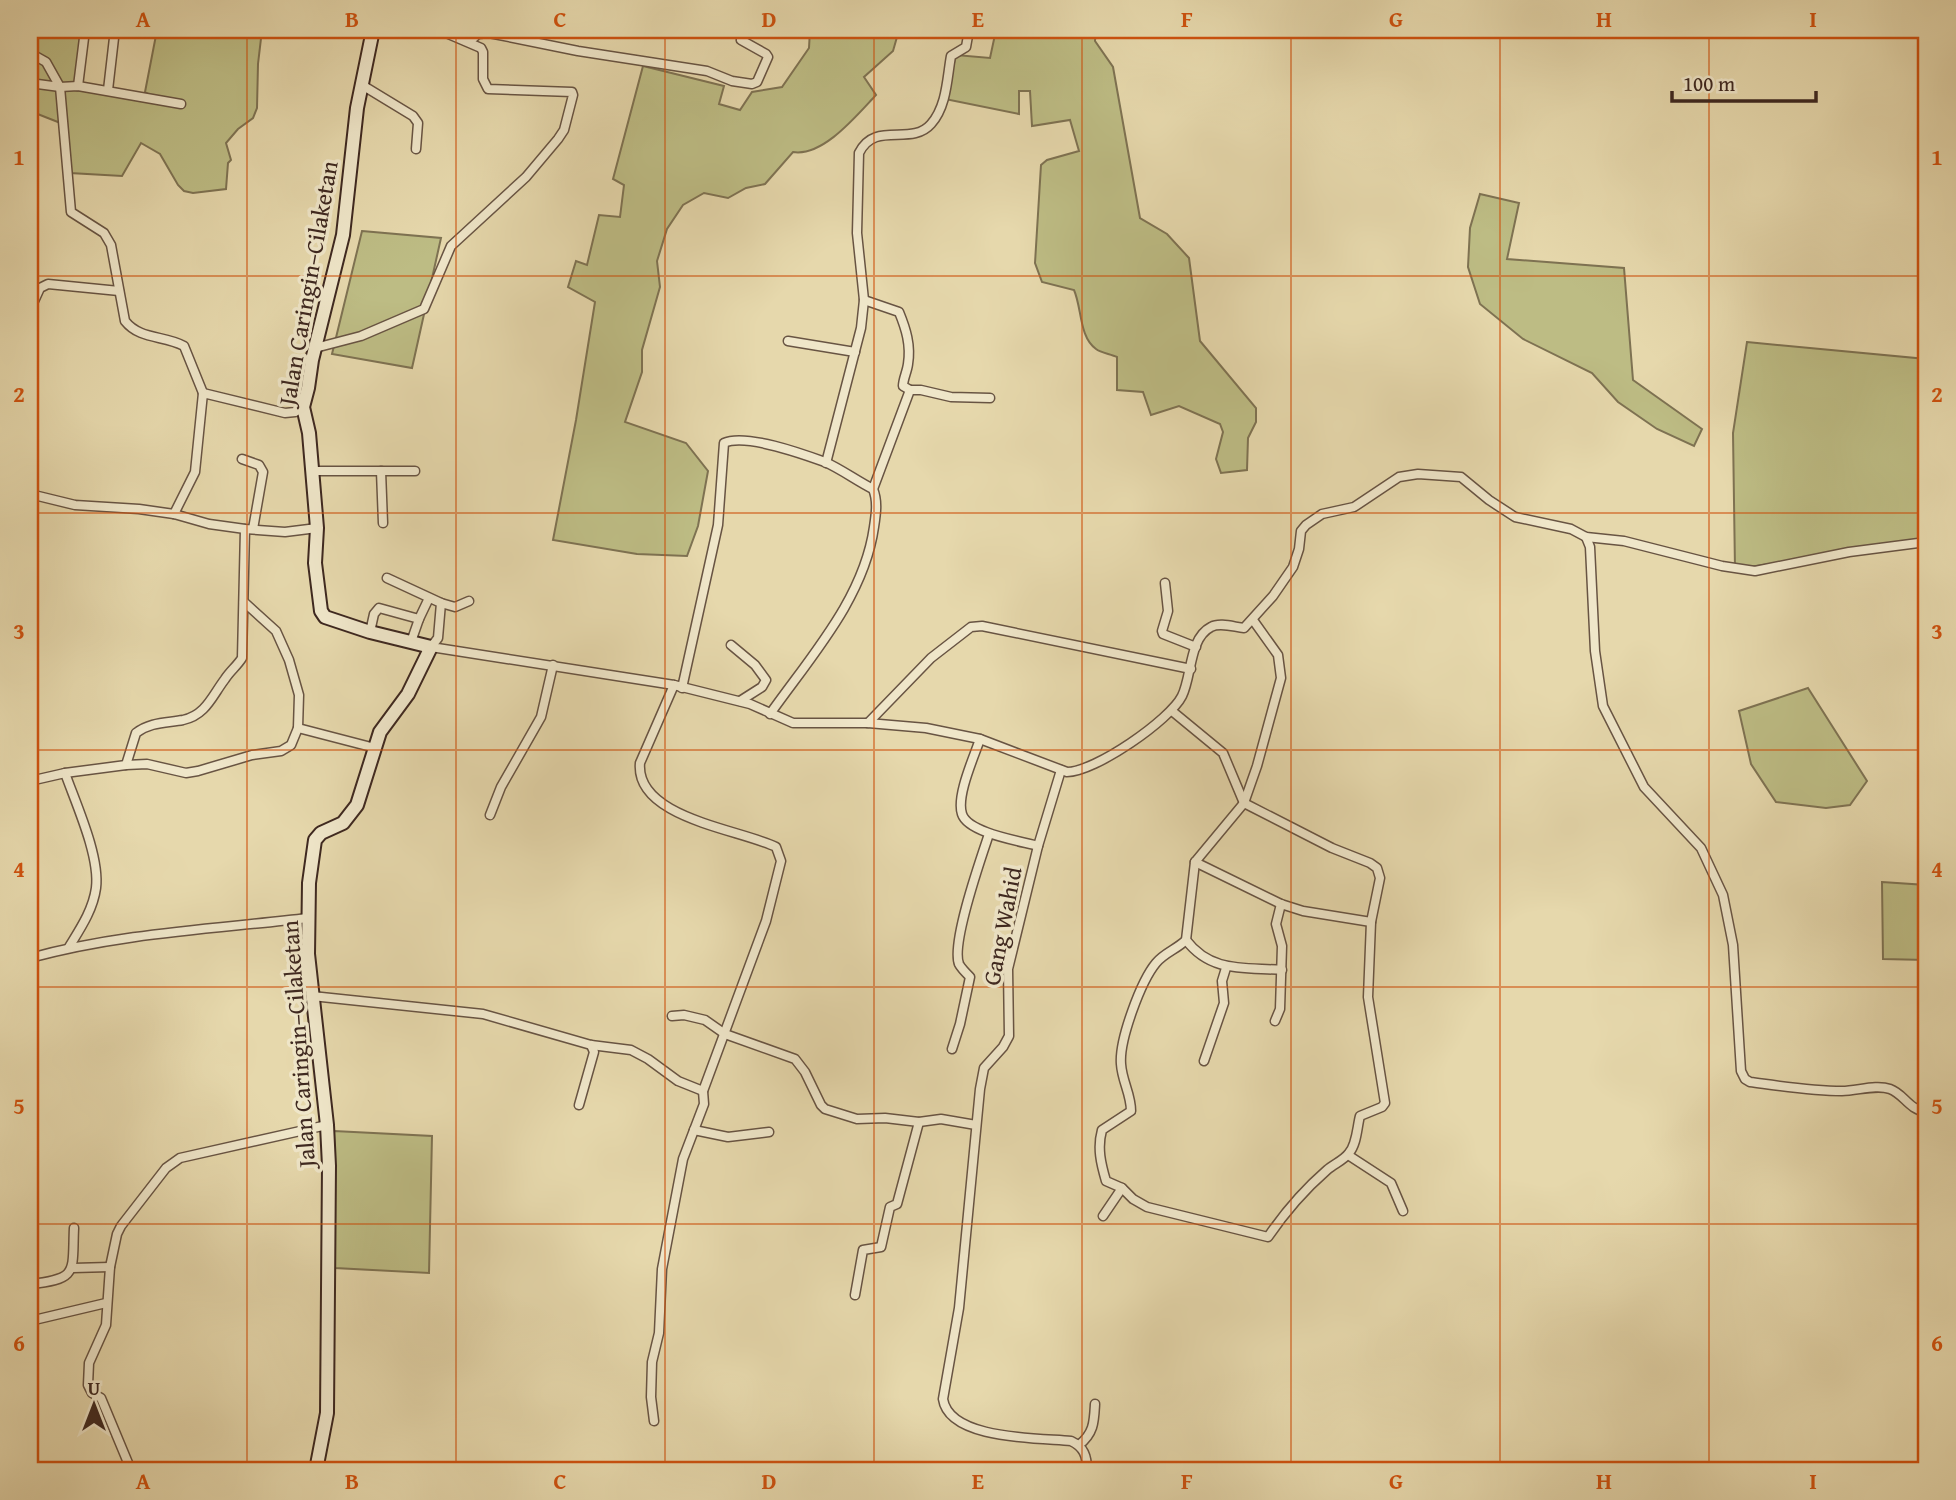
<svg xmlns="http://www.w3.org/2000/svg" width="1956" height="1500" font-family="'Gentium Book Plus',serif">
<rect width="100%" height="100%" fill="#e6d8ac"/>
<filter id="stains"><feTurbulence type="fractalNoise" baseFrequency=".00286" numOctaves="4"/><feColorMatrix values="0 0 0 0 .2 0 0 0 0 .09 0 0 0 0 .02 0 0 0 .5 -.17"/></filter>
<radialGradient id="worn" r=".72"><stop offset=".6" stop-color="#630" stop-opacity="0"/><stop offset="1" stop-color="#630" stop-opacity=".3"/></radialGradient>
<g fill="#bdbc84" stroke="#7e7252" stroke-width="2">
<polygon points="30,30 85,30 76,83 154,97 145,92 157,30 262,30 258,64 257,108 253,118 238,129 226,143 231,160 228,163 226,189 193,193 184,191 178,185 160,154 141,143 122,176 70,173 63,124 30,111"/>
<path d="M810 30H899L893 51 864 77 876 95C857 115 823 157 793 152L765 184 746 188 728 198 704 193 683 205 667 229 657 261 660 287 642 350V372L625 422 686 443 708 471 698 526 687 556 637 554 553 540 576 420 595 302 568 287 576 261 587 265 599 215 620 217 624 185 613 179 643 66 724 86 719 104 740 110 752 92 782 87 809 48Z"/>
<path d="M996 30H1096L1095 41 1113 67 1140 218 1167 234 1189 258 1200 341 1256 408V422L1248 438 1247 470 1221 473 1216 459 1223 432 1220 424 1179 406 1151 415 1143 392 1117 390V357C1111 354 1101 353 1096 349 1079 337 1082 308 1074 290L1042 282 1035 263 1041 165 1047 160 1079 151 1070 120 1032 126 1030 91H1019V114L945 99 956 55 990 58Z"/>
<polygon points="1480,194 1519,203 1507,259 1624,268 1633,380 1702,429 1694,446 1657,429 1618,402 1592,373 1523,339 1480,304 1468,267 1470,228"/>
<polygon points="362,231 441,238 412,368 332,354"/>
<polygon points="1747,342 1926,359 1926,541 1735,569 1733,433"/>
<polygon points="1808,688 1867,781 1850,805 1826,808 1776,802 1751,764 1739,711"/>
<polygon points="1882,882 1926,885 1926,960 1883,959"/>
<polygon points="334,1131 432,1136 429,1273 335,1268"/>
</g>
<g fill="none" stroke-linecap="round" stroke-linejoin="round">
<defs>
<g id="street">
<polyline points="469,42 478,34 489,33 578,51 707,71 732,81 752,84 757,82 768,57 766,54 741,40 745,30"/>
<path d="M30 53 46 62 60 87 71 212 104 233 111 245 125 321C140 340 164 335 184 346L203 393"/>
<polyline points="30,83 60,87 78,86 181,104"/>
<polyline points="362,85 413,116 418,123 416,149"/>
<polyline points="78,86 85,30"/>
<polyline points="108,90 114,38 111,30"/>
<path d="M864 300 899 312C906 329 911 345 908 364 907 372 903 379 903 386L910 390"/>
<polyline points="30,310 40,288 48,284 119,291"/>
<polyline points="788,341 855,352"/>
<polyline points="315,348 361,336 424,309 451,246 526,177 558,139 564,130 573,95 572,92 488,89 483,79 483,52 481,48 439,30"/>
<polyline points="242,459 259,465 263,472 253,529"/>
<path d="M826 463 861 328 864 300 857 233 859 153C875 120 911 147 931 124 947 106 947 78 951 56L966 47 969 30"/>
<polyline points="312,471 415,471"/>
<polyline points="381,471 383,523"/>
<polyline points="873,489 910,390 921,390 951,397 990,398"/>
<polyline points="30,494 75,505 139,509 174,514 209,524 245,529 285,532 317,528"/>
<polyline points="174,514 195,472 203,393 285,413 295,412 303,407"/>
<path d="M1586 537 1590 547 1595 651 1603 706 1644 787 1701 848 1723 895 1733 945 1741 1071 1745 1079 1750 1082C1780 1086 1811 1091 1842 1091 1857 1091 1876 1084 1890 1089 1904 1094 1908 1109 1926 1112"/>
<path d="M387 578 441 603 438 638 431 647 674 685 750 704 793 723H868L926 728 980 739 1067 772C1095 772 1170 720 1182 696 1192 676 1189 638 1211 627 1220 622 1234 627 1244 628L1273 596 1293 567 1299 549 1301 531 1306 525 1322 514 1354 507 1399 477 1418 474 1461 477 1489 500 1515 517 1571 529 1586 537 1624 541 1722 566 1755 571 1849 552 1926 542"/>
<polyline points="1165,583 1168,611 1162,631 1163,634 1196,647"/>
<polyline points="441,603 455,607 469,601"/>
<polyline points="370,632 374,614 379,608 419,619"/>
<polyline points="411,642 419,619 429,598"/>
<polyline points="731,645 755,665 766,680 762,687 740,701"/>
<path d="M682 688 718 525 724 443C745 433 803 454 825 462 841 469 857 481 873 489 878 501 876 514 874 527 864 598 811 656 770 714"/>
<polyline points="868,723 931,658 971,627 982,626 1191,669"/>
<polyline points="298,728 375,748"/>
<path d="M980 739C974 757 956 796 962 814 968 833 1020 841 1038 846"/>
<path d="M126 765 136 733C150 722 166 723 183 720 206 715 212 696 225 679 230 671 237 666 242 658L245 529"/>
<path d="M1061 770 1038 846 1008 969 1009 1036 1003 1047 984 1068 980 1089 959 1308 943 1399C949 1440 1039 1438 1071 1441 1084 1447 1087 1456 1087 1470"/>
<path d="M65 773C76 804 100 856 96 888 93 910 80 929 69 947"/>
<polyline points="30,781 65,773 126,765 147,764 186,773 198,771 252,755 281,751 291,745 298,728 299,695 289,660 276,631 244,602"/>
<polyline points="490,815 501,787 541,717 553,665"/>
<polyline points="1195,862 1281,904 1303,911 1371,922"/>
<path d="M1186 940C1211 973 1244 967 1282 970"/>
<path d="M30 958C121 933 215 929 308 918"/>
<polyline points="312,996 483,1014 591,1045 631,1050 648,1059 678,1081 703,1091"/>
<polyline points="672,1016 684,1015 705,1020 725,1034 795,1059 805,1072 821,1105 825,1109 857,1119 885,1118 919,1122 941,1119 976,1125"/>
<polyline points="1275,1021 1280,1009 1282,946 1276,924 1281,904"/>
<path d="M952 1049 960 1024 970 977C967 974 961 968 959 964 951 943 981 858 989 834"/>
<polyline points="1204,1061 1224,1003 1222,981 1226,968"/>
<polyline points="579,1105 594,1052 591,1045"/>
<polyline points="694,1130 728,1137 769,1132"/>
<polyline points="1348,1155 1391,1183 1403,1211"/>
<path d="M1122 1188 1133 1199 1147 1207 1268 1237C1285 1212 1304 1190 1327 1170 1334 1164 1344 1160 1349 1153 1357 1144 1357 1127 1360 1116L1382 1107 1385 1103 1368 997 1371 922 1380 878 1377 868 1370 863 1332 848 1244 803 1223 753 1172 711"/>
<path d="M1103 1216 1122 1188 1106 1181C1101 1164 1097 1148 1102 1130L1131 1111C1131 1094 1122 1081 1121 1064 1119 1040 1141 981 1156 963 1164 953 1177 949 1186 940L1195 862 1244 803 1257 766 1281 678 1278 655 1253 620"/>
<polyline points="73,1268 110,1267"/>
<path d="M30 1284C79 1279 72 1272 74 1228"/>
<polyline points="855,1295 863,1250 881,1247 890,1207 897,1204 919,1122"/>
<polyline points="30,1321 106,1303"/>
<path d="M654 1421 651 1397 652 1362 659 1333 662 1269 683 1159 704 1104 703 1091 766 921 781 861 776 847C739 829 635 818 640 763L674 685"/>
<path d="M1079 1445C1094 1433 1094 1422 1095 1404"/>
<polyline points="131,1470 101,1398 92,1393 88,1385 89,1363 106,1325 110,1267 117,1234 121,1226 166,1168 180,1158 327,1125"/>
</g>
<polyline id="secondary" points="316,1470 327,1413 329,1166 327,1125 308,954 309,883 315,840 321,833 343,823 357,805 380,732 408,694 431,647 370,632 325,617 321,611 315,563 317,528 309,433 303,407 308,388 312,360 343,235 357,108 373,30"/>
</defs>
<use href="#street" stroke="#685443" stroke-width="11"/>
<use href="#secondary" stroke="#3e2820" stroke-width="16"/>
<use href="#street" stroke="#efe6c9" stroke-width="8"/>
<use href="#secondary" stroke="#efe6c9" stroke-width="12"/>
</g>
<path fill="none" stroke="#ce520f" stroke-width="2" stroke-opacity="0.55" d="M247 30V1470M456 30V1470M665 30V1470M874 30V1470M1082 30V1470M1291 30V1470M1500 30V1470M1709 30V1470M30 276H1926M30 513H1926M30 750H1926M30 987H1926M30 1224H1926"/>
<g text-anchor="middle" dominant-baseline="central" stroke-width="7" stroke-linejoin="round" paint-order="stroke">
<g font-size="24" fill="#3e2820" stroke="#efe6c9">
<text transform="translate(308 283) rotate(-80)">Jalan Caringin–Cilaketan</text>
<text transform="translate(1002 926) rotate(-79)">Gang Wahid</text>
<text transform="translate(298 1044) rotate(-94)">Jalan Caringin–Cilaketan</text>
</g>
</g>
<rect width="1956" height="1500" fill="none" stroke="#e6d8ac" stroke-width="77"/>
<g transform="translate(94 1405)" stroke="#efe6c9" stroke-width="5" paint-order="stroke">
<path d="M0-5L12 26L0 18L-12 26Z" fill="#3e2820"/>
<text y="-10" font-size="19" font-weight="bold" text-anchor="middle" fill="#3e2820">U</text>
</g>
<path d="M1672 91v10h144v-10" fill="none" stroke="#3e2820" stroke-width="3.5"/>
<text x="1683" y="91" font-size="21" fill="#3e2820" stroke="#efe6c9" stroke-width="5" paint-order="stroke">100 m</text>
<rect x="38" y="38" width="1880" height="1424" fill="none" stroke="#ce520f" stroke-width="2.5"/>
<g font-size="23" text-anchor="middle" font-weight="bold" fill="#ce520f">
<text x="143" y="27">A</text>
<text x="352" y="27">B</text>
<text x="560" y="27">C</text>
<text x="769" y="27">D</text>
<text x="978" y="27">E</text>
<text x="1187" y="27">F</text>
<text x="1396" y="27">G</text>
<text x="1604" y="27">H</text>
<text x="1813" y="27">I</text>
<text x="19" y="165">1</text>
<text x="1937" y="165">1</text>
<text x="19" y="402">2</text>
<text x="1937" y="402">2</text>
<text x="19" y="639">3</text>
<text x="1937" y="639">3</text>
<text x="19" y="877">4</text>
<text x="1937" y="877">4</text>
<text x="19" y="1114">5</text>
<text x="1937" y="1114">5</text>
<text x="19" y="1351">6</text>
<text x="1937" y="1351">6</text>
<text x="143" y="1489">A</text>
<text x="352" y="1489">B</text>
<text x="560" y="1489">C</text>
<text x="769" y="1489">D</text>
<text x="978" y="1489">E</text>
<text x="1187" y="1489">F</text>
<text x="1396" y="1489">G</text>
<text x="1604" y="1489">H</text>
<text x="1813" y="1489">I</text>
</g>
<rect width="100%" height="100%" filter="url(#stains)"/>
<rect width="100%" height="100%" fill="url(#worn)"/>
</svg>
